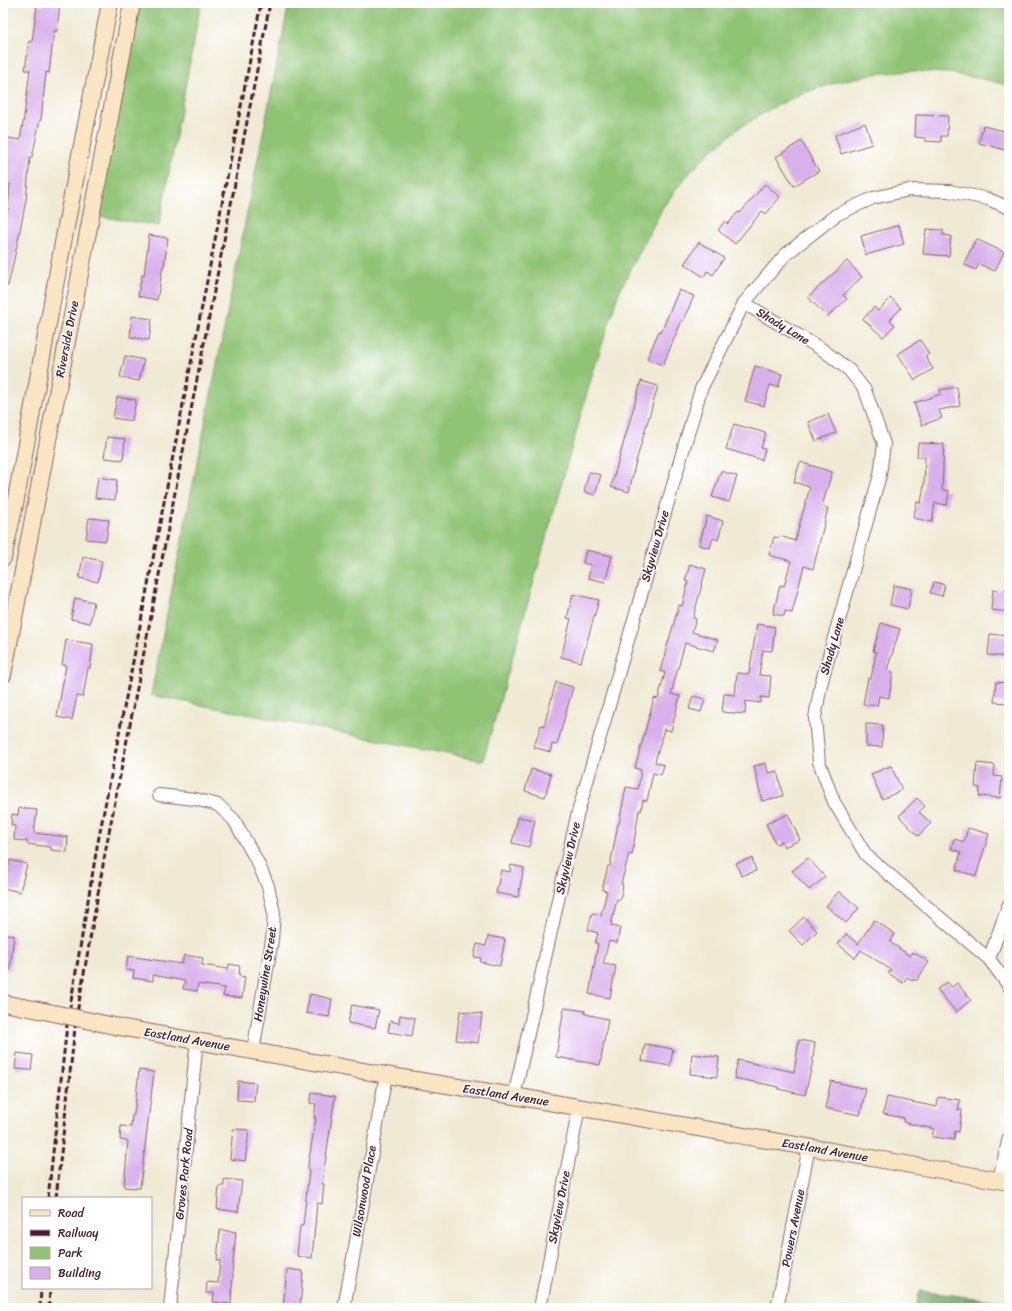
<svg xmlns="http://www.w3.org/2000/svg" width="1012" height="1311" font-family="Sriracha,sans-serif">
<rect width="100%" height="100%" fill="#fff"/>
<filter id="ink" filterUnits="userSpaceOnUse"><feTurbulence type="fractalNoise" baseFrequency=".025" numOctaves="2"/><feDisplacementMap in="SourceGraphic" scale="8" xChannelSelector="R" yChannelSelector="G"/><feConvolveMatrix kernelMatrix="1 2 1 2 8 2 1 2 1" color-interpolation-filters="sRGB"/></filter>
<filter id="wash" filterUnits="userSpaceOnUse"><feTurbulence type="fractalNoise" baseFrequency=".012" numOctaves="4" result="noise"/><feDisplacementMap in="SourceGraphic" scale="16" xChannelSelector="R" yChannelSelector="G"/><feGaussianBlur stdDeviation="0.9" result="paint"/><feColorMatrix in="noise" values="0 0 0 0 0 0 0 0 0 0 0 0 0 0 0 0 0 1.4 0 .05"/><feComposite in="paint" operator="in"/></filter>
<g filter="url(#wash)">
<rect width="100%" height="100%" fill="#efead3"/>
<g fill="#90c475" stroke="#6d7250">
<polygon points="140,3 201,3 159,226 97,216"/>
<polygon points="289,3 1009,3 1009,86 984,79 947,73 911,71 874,74 838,82 803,93 770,109 739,128 711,151 685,178 663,207 619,292 591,379 483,761 151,695"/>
</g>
<polygon fill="#74aa66" stroke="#5f6448" points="920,1291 1008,1302 1009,1298 1009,1308 915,1308"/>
<g id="blocks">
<g fill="#d8b0eb">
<polygon points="44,3 60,3 57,31 54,31 49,73 46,72 41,120 40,120 32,157 30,157 26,200 18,241 8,286 3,286 3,218 5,209 8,210 10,184 3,183 3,137 20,140 24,117 30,70 25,70 29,41 32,42 37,5 44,6"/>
<polygon points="916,115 948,116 947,136 941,136 941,142 925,141 925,138 915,137"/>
<polygon points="865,123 872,144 841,154 835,135"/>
<polygon points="983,126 1009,132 1009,151 979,143"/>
<polygon points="801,141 819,171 794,186 776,157"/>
<polygon points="765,184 780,197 766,214 762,211 735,244 718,230 725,221 728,224 738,212 740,213"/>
<polygon points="899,225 904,244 866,255 861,236"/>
<polygon points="926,229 943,230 943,235 951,236 949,256 923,254"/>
<polygon points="149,235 168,238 164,266 163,266 157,300 138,296 142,275 144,276"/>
<polygon points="976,239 1004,252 995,271 979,264 976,270 965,265 965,261"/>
<polygon points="699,242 724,258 713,275 707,271 704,277 684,264"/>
<polygon points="847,261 862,277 843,295 847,299 827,317 808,297"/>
<polygon points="679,290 694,296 683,321 682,320 663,365 647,359 659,331 661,332"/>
<polygon points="891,298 901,308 890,320 895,325 883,337 863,319 874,307 878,311"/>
<polygon points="132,316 152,319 149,340 130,337"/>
<polygon points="920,340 929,354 925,356 933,369 915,380 898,354"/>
<polygon points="125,356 144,360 139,381 120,377"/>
<polygon points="755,366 782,374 778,387 770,385 764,406 745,401"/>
<polygon points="641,381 658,386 635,465 629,492 611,487"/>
<polygon points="957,387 960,406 939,410 942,418 922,425 914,403 941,394 940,390"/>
<polygon points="117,397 136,400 132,421 113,418"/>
<polygon points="828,414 836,433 816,441 808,422"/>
<polygon points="734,424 766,433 761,448 765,449 762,460 726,449"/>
<polygon points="107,437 125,439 123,460 104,458"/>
<polygon points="918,443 944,444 942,490 949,491 947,505 935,503 932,522 913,518 917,502 921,503 924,485 925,457 917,457"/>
<polygon points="800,462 832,472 822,506 828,508 813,569 804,566 792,613 785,611 784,616 773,614 780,585 784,586 791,561 769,555 774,537 779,538 780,536 795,541 810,487 794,482"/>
<polygon points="721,471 737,476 729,502 712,497"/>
<polygon points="589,472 601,475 595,495 584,492"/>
<polygon points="98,477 117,480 115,500 95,498"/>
<polygon points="707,516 723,521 718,540 713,538 710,548 699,545"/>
<polygon points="89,518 109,520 106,541 86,539"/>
<polygon points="586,550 612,556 605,582 588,578 591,565 583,563"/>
<polygon points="83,557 102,561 98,582 79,578"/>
<polygon points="690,564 706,569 693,618 696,619 692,632 718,640 714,651 685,643 671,694 680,696 671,731 664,729 655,762 664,765 661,775 653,773 647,801 643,800 641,811 639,810 632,855 629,854 621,884 623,885 620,900 617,899 611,925 620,928 617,943 609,941 603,964 616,966 610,998 589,994 598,944 595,943 598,933 588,930 592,913 601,915 607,891 602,890 608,866 610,866 618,824 619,824 626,787 638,789 641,770 635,768 654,698 658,699 665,673 660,671 679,605 682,606 688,582 685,581"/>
<polygon points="934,582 945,585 942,596 930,593"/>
<polygon points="894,585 912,589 908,609 890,605"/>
<polygon points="993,590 1009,591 1009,612 991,610"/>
<polygon points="573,594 599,600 581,662 561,657 571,619 567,618"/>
<polygon points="75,598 94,602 90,623 71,619"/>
<polygon points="881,623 900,629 887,670 893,672 889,698 879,696 877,706 863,704 868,678 871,679 876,652 873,651"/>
<polygon points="757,624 775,627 772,651 763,650 759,675 771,676 769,698 761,697 761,703 746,701 745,714 722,712 724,694 735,695 737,673 749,674"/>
<polygon points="990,634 1009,636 1009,657 988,655"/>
<polygon points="66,640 93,644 90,668 88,668 83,697 77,696 72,720 57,717 66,665 62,665"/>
<polygon points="556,682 573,687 557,745 552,744 550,752 534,747 541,725 544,726"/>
<polygon points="996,682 1009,683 1009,703 994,702"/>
<polygon points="693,696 705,699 701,712 689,709"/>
<polygon points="866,724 883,725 882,747 866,746"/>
<polygon points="766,763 768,773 777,771 783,796 762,801 754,766"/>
<polygon points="977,763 995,765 994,776 1002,777 1000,798 979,796 980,788 975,787"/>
<polygon points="891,766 902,790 882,799 871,774"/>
<polygon points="531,769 551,774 545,797 525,791"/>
<polygon points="917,798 925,806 919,812 931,823 918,836 899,816"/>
<polygon points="19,808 37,810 34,833 68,837 67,852 51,850 51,847 27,844 27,841 14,840 15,826 11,825 12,814 18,815"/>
<polygon points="788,814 800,840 784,847 782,841 776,844 766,824"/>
<polygon points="518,817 535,820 529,847 512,843"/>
<polygon points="968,828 989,834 976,876 956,870 961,852 951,849 954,839 964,842"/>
<polygon points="752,858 756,871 741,876 736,863"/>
<polygon points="808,858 825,877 809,890 792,871"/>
<polygon points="10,860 27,864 20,892 3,888"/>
<polygon points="511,865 524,868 518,897 496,893 501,870 510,872"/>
<polygon points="839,891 859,908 846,923 826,906"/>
<polygon points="804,917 817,931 803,945 789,931"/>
<polygon points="874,920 895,934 890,942 910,956 913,952 929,962 917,980 913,980 907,977 903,983 888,973 891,970 861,950 855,958 838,944 846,934 858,944"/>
<polygon points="3,934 14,935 10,970 3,970"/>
<polygon points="488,936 505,939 500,966 480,962 481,958 474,957 477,944 486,946"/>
<polygon points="184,955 203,958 202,965 228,969 229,964 240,966 239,976 245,977 242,998 223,996 225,988 198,984 197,991 183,989 185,981 153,975 153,981 133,978 134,971 126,970 128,956 182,964"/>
<polygon points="947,982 952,987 957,983 971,1000 956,1012 937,989"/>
<polygon points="310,994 332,999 329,1017 306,1013"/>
<polygon points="352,1005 379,1010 375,1028 348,1023"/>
<polygon points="564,1008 585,1011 585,1014 608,1019 600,1065 556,1057"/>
<polygon points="460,1011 482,1014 478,1043 456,1040"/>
<polygon points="400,1015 415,1018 412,1036 388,1032 390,1021 399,1023"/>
<polygon points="799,1040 815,1043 812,1065 805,1095 778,1089 779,1087 734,1078 738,1060 794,1072"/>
<polygon points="645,1044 673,1049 670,1066 642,1061"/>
<polygon points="17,1053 33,1055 31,1070 15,1069"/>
<polygon points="692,1054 719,1057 717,1077 690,1074"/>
<polygon points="139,1070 154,1072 140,1188 124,1187 128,1141 120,1140 121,1126 131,1127 132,1115 134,1115"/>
<polygon points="238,1081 256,1083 254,1101 237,1100"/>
<polygon points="831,1081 866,1089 860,1115 825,1108"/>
<polygon points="312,1093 335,1096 322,1184 324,1184 322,1204 317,1203 312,1258 297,1256 300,1226 303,1226 309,1171 308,1171 308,1165 316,1118 314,1118 316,1104 310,1103"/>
<polygon points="887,1097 937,1107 938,1097 960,1100 958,1110 962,1110 959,1132 955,1131 954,1140 932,1137 934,1129 903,1122 904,1118 883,1114"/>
<polygon points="233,1129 249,1130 245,1161 230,1159"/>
<polygon points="224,1179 242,1181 238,1212 217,1209 219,1186 224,1186"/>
<polygon points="220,1230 236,1232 232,1274 233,1274 231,1304 213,1302 214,1293 206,1293 207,1282 218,1283 220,1261 217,1260"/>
<polygon points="287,1269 303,1271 300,1308 283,1308"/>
</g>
</g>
</g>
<g filter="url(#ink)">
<use href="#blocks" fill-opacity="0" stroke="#846666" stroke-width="1"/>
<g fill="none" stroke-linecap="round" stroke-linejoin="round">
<defs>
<g id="street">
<polyline points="744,303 823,350 849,370 865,390 884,444 880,475 821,684 815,718 819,762 834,802 866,855 989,959 1009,986"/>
<polyline points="159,795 195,799 218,805 234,820 258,863 268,886 274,913 272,940 253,1051"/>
<polyline points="989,959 1009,904"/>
<polyline points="514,1096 577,816 682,454 701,389 744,303 785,255 836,215 873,198 909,190 949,191 988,199 1009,208"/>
<polyline points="999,1180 1009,1137"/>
<polyline points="170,1308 197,1040"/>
<polyline points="344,1308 386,1075"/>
<polyline points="540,1308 579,1107"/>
<polyline points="777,1308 809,1147"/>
</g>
<g id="secondary">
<polyline points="3,558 15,504 67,221 110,3"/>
<polyline points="3,675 132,3"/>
<polyline points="3,1003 44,1011"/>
<polyline points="119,1027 386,1075 514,1096 1009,1182"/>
</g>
</defs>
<use href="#street" stroke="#846666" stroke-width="14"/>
<use href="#secondary" stroke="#846666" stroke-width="18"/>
<use href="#street" stroke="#fff" stroke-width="12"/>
<use href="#secondary" stroke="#fbe6c4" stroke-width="16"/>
<g stroke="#4a1f2b" stroke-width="3" stroke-dasharray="6 3" stroke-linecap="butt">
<polyline points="48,1198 67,1025 97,847 261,3"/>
<polyline points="56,1198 76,1019 106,848 270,3"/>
<polyline points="40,1308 41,1288"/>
<polyline points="49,1308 50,1288"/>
</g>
<defs>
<polyline id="secondary-bridge" points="44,1011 119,1027"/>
</defs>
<use href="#secondary-bridge" stroke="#846666" stroke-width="18" stroke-linecap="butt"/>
<use href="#secondary-bridge" stroke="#fbe6c4" stroke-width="16"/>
</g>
</g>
<g text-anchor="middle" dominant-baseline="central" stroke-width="3" stroke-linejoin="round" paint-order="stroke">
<g font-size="12" fill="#4a1f2b" stroke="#fff">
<text transform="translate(783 326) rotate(31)">Shady Lane</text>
<text transform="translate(67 339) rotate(-79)">Riverside Drive</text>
<text transform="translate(655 546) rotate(-74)">Skyview Drive</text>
<text transform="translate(832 646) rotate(-74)">Shady Lane</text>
<text transform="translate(568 858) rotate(-77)">Skyview Drive</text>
<text transform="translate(265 974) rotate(-81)">Honeywine Street</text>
<text transform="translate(187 1039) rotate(10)">Eastland Avenue</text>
<text transform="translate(506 1095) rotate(9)">Eastland Avenue</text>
<text transform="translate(825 1150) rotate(10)">Eastland Avenue</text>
<text transform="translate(184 1174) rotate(-84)">Groves Park Road</text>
<text transform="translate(364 1191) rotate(-80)">Wilsonwood Place</text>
<text transform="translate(559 1207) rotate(-79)">Skyview Drive</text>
<text transform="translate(793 1228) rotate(-79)">Powers Avenue</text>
</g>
</g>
<rect width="1012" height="1311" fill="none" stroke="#fff" stroke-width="16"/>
<rect x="22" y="1197" width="130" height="92" fill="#ffffff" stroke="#b7a5aa"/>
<rect x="30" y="1210" width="20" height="6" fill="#fbe6c4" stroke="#b7a5aa"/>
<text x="58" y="1217" font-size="12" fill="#4a1f2b">Road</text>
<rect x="30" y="1230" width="20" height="6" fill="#4a1f2b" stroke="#b7a5aa"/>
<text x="58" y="1237" font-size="12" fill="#4a1f2b">Railway</text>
<rect x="30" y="1247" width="20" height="12" fill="#90c475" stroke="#b7a5aa"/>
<text x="58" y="1257" font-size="12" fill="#4a1f2b">Park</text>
<rect x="30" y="1267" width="20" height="12" fill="#d8b0eb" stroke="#b7a5aa"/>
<text x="58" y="1277" font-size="12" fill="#4a1f2b">Building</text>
</svg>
